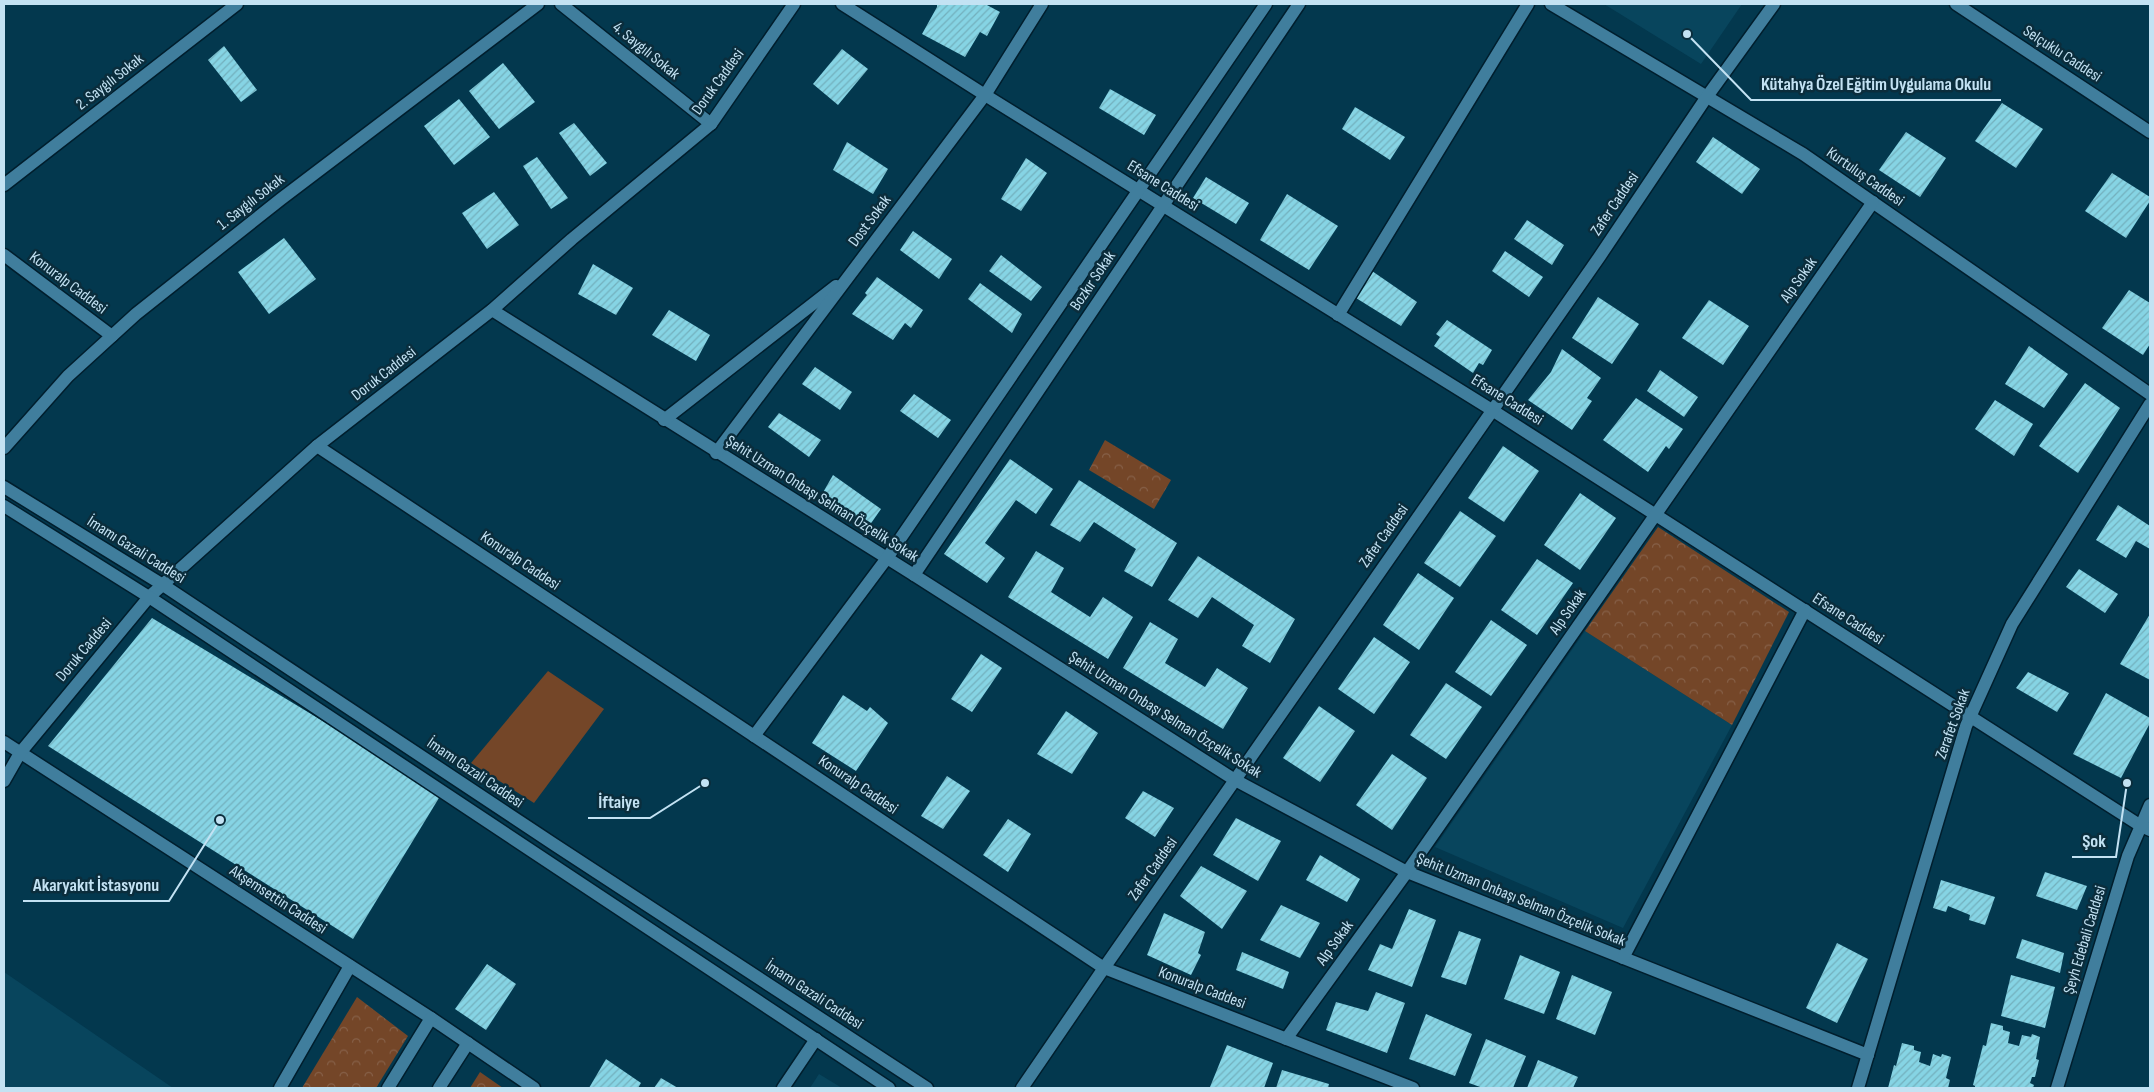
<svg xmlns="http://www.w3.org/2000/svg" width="2154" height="1092" font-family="'Sofia Sans Condensed',sans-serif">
<defs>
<pattern id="park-crowns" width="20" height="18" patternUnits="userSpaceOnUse" patternTransform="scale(1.25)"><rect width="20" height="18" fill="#744628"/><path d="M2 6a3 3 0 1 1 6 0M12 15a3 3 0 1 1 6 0" fill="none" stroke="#866048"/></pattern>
<pattern id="building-hatch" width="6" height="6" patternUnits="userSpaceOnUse" patternTransform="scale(1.25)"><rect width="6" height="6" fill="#86d4e4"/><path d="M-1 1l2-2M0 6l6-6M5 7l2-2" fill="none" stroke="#73b0bd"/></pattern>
</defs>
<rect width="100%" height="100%" fill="#03384e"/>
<g fill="#08455d">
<polygon points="1604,4 1742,4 1701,64"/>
<polygon points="1585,631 1732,725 1623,928 1435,847"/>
<polygon points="4,972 173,1088 4,1088"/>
<polygon points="819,1074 842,1088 810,1088"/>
</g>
<polygon fill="#744628" points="548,671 604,709 534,803 471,763"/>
<g fill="url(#park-crowns)">
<polygon points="1105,440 1171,480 1154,509 1089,470"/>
<polygon points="1658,527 1789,612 1732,725 1585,631"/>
<polygon points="357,997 408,1036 376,1088 302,1088"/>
<polygon points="480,1072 503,1088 470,1088"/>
</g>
<g fill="url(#building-hatch)">
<polygon points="937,4 985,4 1000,12 987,36 980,32 965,57 922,34 937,7"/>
<polygon points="224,46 257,90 241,102 208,60"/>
<polygon points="842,49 868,69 838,105 813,84"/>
<polygon points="503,63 535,102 499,129 469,91"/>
<polygon points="1110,89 1156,115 1144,135 1099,108"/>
<polygon points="459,99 490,137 454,165 424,126"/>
<polygon points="2002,103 2043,129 2016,168 1975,141"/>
<polygon points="1355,107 1405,137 1390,160 1342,129"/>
<polygon points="574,123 607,163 590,176 559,133"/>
<polygon points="1906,132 1946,158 1920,197 1879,170"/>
<polygon points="1713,137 1760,169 1742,194 1696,162"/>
<polygon points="847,142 888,169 873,194 833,170"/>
<polygon points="537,157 568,198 551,209 523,166"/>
<polygon points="1026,158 1047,173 1021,211 1001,199"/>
<polygon points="2112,173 2150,197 2150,201 2126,238 2085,211"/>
<polygon points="1206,177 1249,203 1236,224 1193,198"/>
<polygon points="494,192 519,225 487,249 462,213"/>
<polygon points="1287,194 1338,226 1309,270 1260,240"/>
<polygon points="1527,220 1564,245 1552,265 1514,239"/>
<polygon points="913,231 952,259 939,279 900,250"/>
<polygon points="284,238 316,279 269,314 238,272"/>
<polygon points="1505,251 1543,277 1529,297 1492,271"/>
<polygon points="1001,255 1042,287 1031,301 989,271"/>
<polygon points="593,264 633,288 616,315 578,294"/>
<polygon points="1372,271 1417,302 1401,326 1356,298"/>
<polygon points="877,277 923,310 911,328 905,323 893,340 852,314 867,295 865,293"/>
<polygon points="980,283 1022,314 1012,333 968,299"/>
<polygon points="2129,290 2150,303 2150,344 2143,355 2102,328"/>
<polygon points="1598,297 1639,324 1612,364 1572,338"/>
<polygon points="1709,300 1749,326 1723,365 1682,338"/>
<polygon points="669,310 710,335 696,361 652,335"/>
<polygon points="1447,320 1492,350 1483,365 1479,363 1473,373 1434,346 1440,337 1436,334"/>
<polygon points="2029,346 2068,374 2044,408 2005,384"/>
<polygon points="1562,349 1601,378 1587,398 1592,401 1572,430 1528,400 1551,372"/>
<polygon points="815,367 852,392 840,410 802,384"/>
<polygon points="1660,370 1698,397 1684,417 1647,391"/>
<polygon points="2085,383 2120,408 2078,473 2039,446"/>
<polygon points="914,394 951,420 938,438 900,411"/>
<polygon points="1636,398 1683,429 1669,449 1666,446 1648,472 1603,440"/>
<polygon points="1995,400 2033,424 2014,456 1975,429"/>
<polygon points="779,413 821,440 809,457 768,427"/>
<polygon points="1503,446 1539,471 1504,522 1468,498"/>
<polygon points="1010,459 1053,489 1036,514 1016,500 985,543 1005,558 987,583 944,554"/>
<polygon points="833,475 881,509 867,529 821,496"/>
<polygon points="1079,480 1177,543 1152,587 1124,571 1136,549 1094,522 1080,542 1050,525"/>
<polygon points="1580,493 1616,518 1580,570 1544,545"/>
<polygon points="2118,505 2150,526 2150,549 2136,541 2126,558 2096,540"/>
<polygon points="1460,511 1496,536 1460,587 1424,563"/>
<polygon points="1036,551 1064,568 1051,592 1090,617 1103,597 1133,617 1108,659 1008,597"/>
<polygon points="1198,556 1295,619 1270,663 1242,646 1254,625 1212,597 1198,618 1168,600"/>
<polygon points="1537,559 1573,583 1537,635 1501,610"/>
<polygon points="2079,569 2118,594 2105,613 2066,587"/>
<polygon points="1418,573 1454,598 1419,650 1383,625"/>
<polygon points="2150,614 2150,680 2120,664"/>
<polygon points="152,618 442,793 353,939 48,746"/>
<polygon points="1491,620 1527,645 1491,696 1455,672"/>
<polygon points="1150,622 1178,639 1165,663 1205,687 1217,668 1248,688 1223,729 1123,668"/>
<polygon points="1374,637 1410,662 1374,714 1338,689"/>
<polygon points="981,654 1002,668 972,712 951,699"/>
<polygon points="2028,672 2069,693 2057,712 2016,688"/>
<polygon points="1446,683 1482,707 1446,759 1410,735"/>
<polygon points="2106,693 2150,718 2150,723 2121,778 2073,754"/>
<polygon points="843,695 867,711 870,707 888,723 856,771 812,743"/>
<polygon points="1319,706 1355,731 1320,782 1283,758"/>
<polygon points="1066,711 1098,733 1072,774 1037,754"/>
<polygon points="1392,754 1427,778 1392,830 1356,805"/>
<polygon points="947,776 970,791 943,829 921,816"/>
<polygon points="1143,791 1174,808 1155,837 1125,818"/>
<polygon points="1236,818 1281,841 1258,881 1213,855"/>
<polygon points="1008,819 1031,834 1008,872 983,855"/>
<polygon points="1320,855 1360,879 1347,902 1306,880"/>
<polygon points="1201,866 1247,891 1222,929 1180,896"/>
<polygon points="2045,872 2087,886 2077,910 2036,896"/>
<polygon points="1941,880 1995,897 1985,925 1969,920 1970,915 1948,906 1946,912 1933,908"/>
<polygon points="1281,905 1320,923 1300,958 1260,940"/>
<polygon points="1409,909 1436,920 1412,987 1368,970 1380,944 1392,949"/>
<polygon points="1164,913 1205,932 1198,953 1201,955 1191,975 1147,955"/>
<polygon points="1459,931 1481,939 1466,985 1441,977"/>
<polygon points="2022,939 2064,953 2060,973 2016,958"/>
<polygon points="1837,943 1868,959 1837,1023 1806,1008"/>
<polygon points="1242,952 1289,972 1283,989 1236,970"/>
<polygon points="1520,955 1560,972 1544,1014 1504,999"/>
<polygon points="487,964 516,984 486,1030 455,1009"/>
<polygon points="1572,975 1612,992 1595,1035 1556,1019"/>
<polygon points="2011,975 2055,987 2045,1028 2001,1016"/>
<polygon points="1376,992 1405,1003 1387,1053 1326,1030 1336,1002 1368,1011"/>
<polygon points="1426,1014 1472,1034 1455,1076 1409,1059"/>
<polygon points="1991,1023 2003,1026 2003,1030 2010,1032 2008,1043 2019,1046 2022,1035 2031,1037 2032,1034 2040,1037 2036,1059 2039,1060 2035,1077 2032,1077 2030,1083 2034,1085 2033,1088 1975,1088 1975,1086 1973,1085 1983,1045 1986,1046"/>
<polygon points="1486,1039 1526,1056 1513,1088 1483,1088 1469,1083"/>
<polygon points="1902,1043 1914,1046 1914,1050 1921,1052 1919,1062 1930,1066 1933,1054 1941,1057 1942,1054 1951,1057 1946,1078 1950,1080 1948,1088 1888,1088 1894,1065 1896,1066"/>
<polygon points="1227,1045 1273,1063 1264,1088 1210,1087"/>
<polygon points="606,1059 641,1083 638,1088 589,1088"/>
<polygon points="1538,1060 1578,1077 1573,1088 1527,1088"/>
<polygon points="1282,1070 1329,1084 1328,1088 1276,1088"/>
<polygon points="661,1078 678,1088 654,1088"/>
</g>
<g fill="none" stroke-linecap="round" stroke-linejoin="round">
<defs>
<g id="street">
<polyline points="561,4 711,124"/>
<polyline points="842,4 985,95 1492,410 2141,826 2150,830"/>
<polyline points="1551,4 1803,154 2150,394"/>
<polyline points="4,185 237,4"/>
<polyline points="4,255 112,336"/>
<polyline points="492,310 914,575 1235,780 1407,872 1868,1055"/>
<polyline points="1338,315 1528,4"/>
<polyline points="664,420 836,286"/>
<polyline points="317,446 1104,968 1413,1088"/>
<polyline points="4,448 68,376 136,314 281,199 538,4"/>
<polyline points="716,453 985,95 1042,4"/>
<polyline points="914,575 1299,4"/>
<polyline points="754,736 887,558 1266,4"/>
<polyline points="4,742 431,1018 534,1088"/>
<polyline points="4,781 20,753 149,597 317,446 492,310 572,239 711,124 794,4"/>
<polyline points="1623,958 1805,610"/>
<polyline points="1286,1039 1407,872 1873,202"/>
<polyline points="280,1088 350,966"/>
<polyline points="388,1088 431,1018"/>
<polyline points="439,1088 468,1043"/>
<polyline points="783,1088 816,1039"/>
<polyline points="1022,1088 1104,968 1600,256 1706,98 1774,4"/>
<polyline points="1858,1088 1966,726 2012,624 2150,404"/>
<polyline points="2057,1088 2128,856 2150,805"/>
</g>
<g id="secondary">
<polyline points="1956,4 2150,132"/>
<polyline points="4,487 163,585 555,845 927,1088"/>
<polyline points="4,506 149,597 889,1088"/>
</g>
</defs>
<use href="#street" stroke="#001e2d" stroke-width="15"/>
<use href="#secondary" stroke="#001e2d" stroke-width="15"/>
<use href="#street" stroke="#407e9d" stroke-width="12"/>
<use href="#secondary" stroke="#407e9d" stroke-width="12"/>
</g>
<g text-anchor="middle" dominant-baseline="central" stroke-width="5" stroke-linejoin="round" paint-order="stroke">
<g font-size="16" fill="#c3e2f3" stroke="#0b2d3c">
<text transform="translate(646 51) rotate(39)">4. Saygılı Sokak</text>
<text transform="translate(2062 54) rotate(33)">Selçuklu Caddesi</text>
<text transform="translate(110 82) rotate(-38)">2. Saygılı Sokak</text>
<text transform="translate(718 82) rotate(-54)">Doruk Caddesi</text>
<text transform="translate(1865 177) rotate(35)">Kurtuluş Caddesi</text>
<text transform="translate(1163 186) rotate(32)">Efsane Caddesi</text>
<text transform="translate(251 202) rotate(-38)">1. Saygılı Sokak</text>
<text transform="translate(1615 204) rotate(-56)">Zafer Caddesi</text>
<text transform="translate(870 221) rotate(-53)">Dost Sokak</text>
<text transform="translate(1799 280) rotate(-55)">Alp Sokak</text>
<text transform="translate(1093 281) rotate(-56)">Bozkır Sokak</text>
<text transform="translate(68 283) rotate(37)">Konuralp Caddesi</text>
<text transform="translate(384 374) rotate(-38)">Doruk Caddesi</text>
<text transform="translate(1507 400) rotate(32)">Efsane Caddesi</text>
<text transform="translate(822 499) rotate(32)">Şehit Uzman Onbaşı Selman Özçelik Sokak</text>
<text transform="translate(1384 536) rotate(-55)">Zafer Caddesi</text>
<text transform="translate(136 550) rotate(32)">İmamı Gazali Caddesi</text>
<text transform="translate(520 561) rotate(34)">Konuralp Caddesi</text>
<text transform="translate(1568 612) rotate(-55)">Alp Sokak</text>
<text transform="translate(1848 619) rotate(33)">Efsane Caddesi</text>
<text transform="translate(84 650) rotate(-50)">Doruk Caddesi</text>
<text transform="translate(1165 715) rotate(32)">Şehit Uzman Onbaşı Selman Özçelik Sokak</text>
<text transform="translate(1953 724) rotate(-70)">Zerafet Sokak</text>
<text transform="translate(475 773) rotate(34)">İmamı Gazali Caddesi</text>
<text transform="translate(858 785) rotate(34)">Konuralp Caddesi</text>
<text transform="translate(1153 869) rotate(-55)">Zafer Caddesi</text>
<text transform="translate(278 900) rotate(33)">Akşemsettin Caddesi</text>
<text transform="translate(1521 900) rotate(22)">Şehit Uzman Onbaşı Selman Özçelik Sokak</text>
<text transform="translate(2085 940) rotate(-73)">Şeyh Edebali Caddesi</text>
<text transform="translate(1335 943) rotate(-54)">Alp Sokak</text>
<text transform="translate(1202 988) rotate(21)">Konuralp Caddesi</text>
<text transform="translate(814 995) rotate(33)">İmamı Gazali Caddesi</text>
</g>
</g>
<path fill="none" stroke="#c3e2f3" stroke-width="2" d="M1687 34L1751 100H2001M705 783L650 818H588M2127 783L2116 857H2072M220 820L169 901H23"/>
<g fill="#c3e2f3" stroke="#0b2d3c" stroke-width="2">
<circle cx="1687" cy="34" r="5"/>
<circle cx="705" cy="783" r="5"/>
<circle cx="2127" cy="783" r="5"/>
<circle cx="220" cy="820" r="5"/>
</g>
<g font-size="18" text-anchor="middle" font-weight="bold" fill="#c3e2f3" stroke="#0b2d3c" stroke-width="5" stroke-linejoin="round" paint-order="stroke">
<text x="1876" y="90">Kütahya Özel Eğitim Uygulama Okulu</text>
<text x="619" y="808">İftaiye</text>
<text x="2094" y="847">Şok</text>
<text x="96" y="891">Akaryakıt İstasyonu</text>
</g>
<rect width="2154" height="1092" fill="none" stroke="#c3e2f3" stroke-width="10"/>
</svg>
